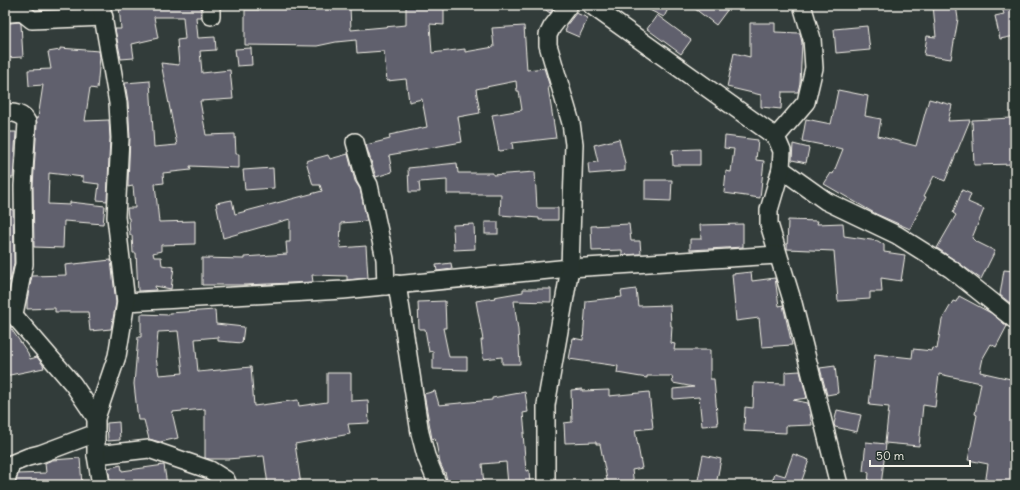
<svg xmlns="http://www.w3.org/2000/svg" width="1020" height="490" font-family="Delius,sans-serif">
<rect width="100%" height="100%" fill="#323c3a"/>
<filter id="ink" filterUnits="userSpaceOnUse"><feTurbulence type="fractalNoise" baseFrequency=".025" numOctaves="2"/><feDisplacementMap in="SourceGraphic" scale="8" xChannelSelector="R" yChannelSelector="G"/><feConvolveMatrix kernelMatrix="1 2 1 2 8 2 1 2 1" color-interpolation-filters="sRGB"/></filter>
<g filter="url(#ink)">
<g fill="#60606d" stroke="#f4f1e8" fill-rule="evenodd">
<polygon points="119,5 201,5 201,17 196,17 198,38 215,37 216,50 200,51 202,73 230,70 233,99 200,101 206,135 235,134 236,154 239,154 239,168 190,166 191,170 163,173 164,183 155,184 159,222 195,221 195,244 161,245 161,251 153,253 154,257 161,257 162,265 174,267 171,289 155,286 156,290 138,291 136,253 133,253 132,235 130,235 129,218 128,218 127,208 135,208 133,186 128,187 128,182 130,138 128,102 125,83 150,81 154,147 177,145 161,63 179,65 177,40 185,39 183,17 154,17 158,38 132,44 134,58 121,59 115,29 121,29"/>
<polygon points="259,5 297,5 296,10 350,7 351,30 406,25 406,5 444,5 444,25 430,24 432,53 465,49 465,52 494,47 492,28 524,26 527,70 544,68 550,87 548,87 556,138 512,143 513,149 499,151 492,115 522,110 519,91 517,91 516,81 476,89 480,113 458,117 462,142 389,155 392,172 376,177 366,145 390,139 389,135 427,127 422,99 409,102 406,79 387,81 384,51 357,53 356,40 336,42 317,46 245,45 245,10 259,10"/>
<polygon points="539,5 556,5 550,13"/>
<polygon points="639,5 670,5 664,17"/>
<polygon points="690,5 731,5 716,25"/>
<polygon points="933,5 956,5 958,19 951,59 924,55 927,36 936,37"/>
<polygon points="1015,5 1015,36 1000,39 995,16 1004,14 1002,8"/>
<polygon points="576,13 588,18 579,37 565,31 567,27 566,26"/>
<polygon points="657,15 691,40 681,54 647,29"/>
<polygon points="5,21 10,23 19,22 21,24 23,57 5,58"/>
<polygon points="750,23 775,23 775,32 800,33 802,43 800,83 798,92 782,92 781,109 761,107 761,95 727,87 734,53 750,57"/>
<polygon points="867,26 870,50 836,53 834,29"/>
<polygon points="60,48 99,51 100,57 97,89 90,88 85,121 109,120 110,138 107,201 97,200 99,184 83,182 83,177 49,173 48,204 70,205 70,202 105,206 103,224 64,221 63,248 34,247 33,186 37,123 36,118 38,118 43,85 29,86 28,70 51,69 48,52 60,50"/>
<polygon points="251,48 252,65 237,66 235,49"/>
<polygon points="838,90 868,96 865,116 881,119 878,136 916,146 929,99 952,105 948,121 970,120 945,181 934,176 924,196 926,197 910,229 876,214 824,184 831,173 833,174 843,149 802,141 806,119 831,124"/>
<polygon points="1012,118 1015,164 974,165 972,120"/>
<polygon points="5,132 16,132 13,178 5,178"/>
<polygon points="725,136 758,140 756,160 764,161 760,198 724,193 726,171 731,172 734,149 724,148"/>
<polygon points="619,139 625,163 625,171 589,174 588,163 598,162 594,145"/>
<polygon points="793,144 809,148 806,163 792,160"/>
<polygon points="700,149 700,165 673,165 672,150"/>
<polygon points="348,154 355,181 360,189 367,221 341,223 340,248 366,246 368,278 347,280 347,276 312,275 313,282 245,285 202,285 202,258 244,259 244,257 287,254 286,242 290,242 290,219 223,238 216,203 232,200 235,214 322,191 320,185 313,185 306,161 328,155 330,159"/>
<polygon points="457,163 458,173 493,173 493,175 535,172 537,208 558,208 558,220 539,220 539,218 500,215 501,194 447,194 447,180 419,182 420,192 409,192 408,168"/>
<polygon points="273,168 274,188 245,190 243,170"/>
<polygon points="645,180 672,180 671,201 645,200"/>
<polygon points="962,190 971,194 968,202 984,209 972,238 975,241 995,251 981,279 956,261 937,248 956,215 953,213"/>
<polygon points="5,208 13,210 14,263 10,281 5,280"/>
<polygon points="788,220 818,221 817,224 843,223 844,236 878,241 884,245 884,252 905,255 901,281 881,278 882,292 870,292 870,299 838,301 834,251 787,249"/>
<rect x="485" y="222" width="13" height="12"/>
<polygon points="474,224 475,249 454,250 453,225"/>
<polygon points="629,224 631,241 640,241 641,254 622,255 622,250 592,251 591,226"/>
<polygon points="743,224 743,247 690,250 690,239 701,239 700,225"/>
<polygon points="111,260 116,303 111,329 90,331 88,312 55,312 55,308 27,309 27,300 32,276 66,275 65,265"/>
<polygon points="451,263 452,269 437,271 436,265"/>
<polygon points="1004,270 1015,271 1015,307 1000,295"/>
<polygon points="751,272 752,281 775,278 779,306 783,305 792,345 762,347 759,318 736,321 732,274"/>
<polygon points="523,289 551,289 551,302 514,301 518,330 520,364 502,364 502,357 483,359 481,340 483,340 476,301 495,298 494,297 523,292"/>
<polygon points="636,289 638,306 670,305 671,326 672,326 671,343 675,344 674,350 710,350 710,379 714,379 718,425 702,426 699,397 673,399 673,389 694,387 673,383 672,376 647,376 647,378 617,373 618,366 569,359 573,338 583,340 586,301 622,297 621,291"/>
<polygon points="959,296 991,313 1007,326 996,347 991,344 983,358 980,372 1015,380 1015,391 1012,402 1015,402 1015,438 1013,452 1015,452 1015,485 985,485 988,464 968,460 977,415 975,414 981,383 939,374 935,407 923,405 919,446 885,443 889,407 869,405 875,354 912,358 913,349 932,351 933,348 937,349 942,320 953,301 956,302"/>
<polygon points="445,301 446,328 443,328 449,357 467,357 467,370 433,369 433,351 429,352 425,329 419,329 418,302"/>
<path d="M215 310 216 324 244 327 242 343 218 341V337L195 339 198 372 251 367 254 406 298 400 299 406 327 402V373H351V401L368 400 369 423 348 424 350 434 295 444 301 485H268L264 456 228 459H210L205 458V409L172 412 178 438 160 442 149 439 144 420H138L134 384 138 337H141V314L169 315V313ZM178 331 183 373 159 375 156 358 158 332Z"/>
<polygon points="5,320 28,353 30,359 37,357 43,365 44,368 5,376"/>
<polygon points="835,366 838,393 827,395 820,368"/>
<polygon points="800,371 807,398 793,400 808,403 812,425 786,426 786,433 744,431 745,407 753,408 754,383 785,384 785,372"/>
<polygon points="582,389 582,391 609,390 609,396 649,392 653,428 635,430 642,468 632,470 634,485 608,485 600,444 596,444 596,442 565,443 564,423 572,422 571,390"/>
<polygon points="435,391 439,405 492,400 492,398 525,392 528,412 523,413 525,433 523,433 526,471 529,470 530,485 508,485 506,462 482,464 484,485 470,485 470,482 448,484 445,472 444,472 440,463 435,438 432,439 424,394"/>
<polygon points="837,410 861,415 857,432 835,427 834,424"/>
<polygon points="119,422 120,440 108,441 107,423"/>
<polygon points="866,442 886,444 881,485 868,485 869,472 863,471"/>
<polygon points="793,454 809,460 801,483 805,485 771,485 775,473 785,476"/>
<polygon points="703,455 721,459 716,485 697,485"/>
<polygon points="80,458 82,485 15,485 18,474 46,473 45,463 52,460"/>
<polygon points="121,465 122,471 164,465 167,485 111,485 108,468"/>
</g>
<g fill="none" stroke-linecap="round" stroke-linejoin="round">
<defs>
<g id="minor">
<polyline points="9,5 10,13 22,12 32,20 104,17"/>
<polyline points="211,5 211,16"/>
<polyline points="591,5 776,137"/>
<polyline points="802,5 812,39 814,68 806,102 776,137 782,151 781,169 826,201 897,235 951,269 1015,320"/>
<path d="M5 113C14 112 23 114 27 122L23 186 24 264 14 314"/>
<polyline points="355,142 365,178 369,185 385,259 386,286"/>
<polyline points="781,169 769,210 769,224 793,303 839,485"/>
<polyline points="397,284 420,433 426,456 438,485"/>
<polyline points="126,302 343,290 570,268 778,255"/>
<polyline points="6,306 73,384 96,418"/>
<polyline points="96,455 149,449 210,470 226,480 228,485"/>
<polyline points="5,485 11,464 28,457 40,454 96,433"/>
<polyline points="101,485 96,455 96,418 117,356 126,302 116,217 120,138 118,103 101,5"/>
<polyline points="546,485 546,405 570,268 574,144 571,123 548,45 548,35 552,27 569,5"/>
</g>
</defs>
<use href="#minor" stroke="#f4f1e8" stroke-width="20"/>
<use href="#minor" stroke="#26332d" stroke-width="17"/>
</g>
</g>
<rect width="1020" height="490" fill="none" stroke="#26332d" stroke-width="20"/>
<rect x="10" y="10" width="1000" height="470" fill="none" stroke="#f4f1e8" stroke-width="1.5" filter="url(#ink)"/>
<path d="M870 460v6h100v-6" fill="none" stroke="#f4f1e8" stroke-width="2"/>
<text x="876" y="460" font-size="12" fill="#f4f1e8" stroke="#26332d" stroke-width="3" paint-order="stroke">50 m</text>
</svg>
